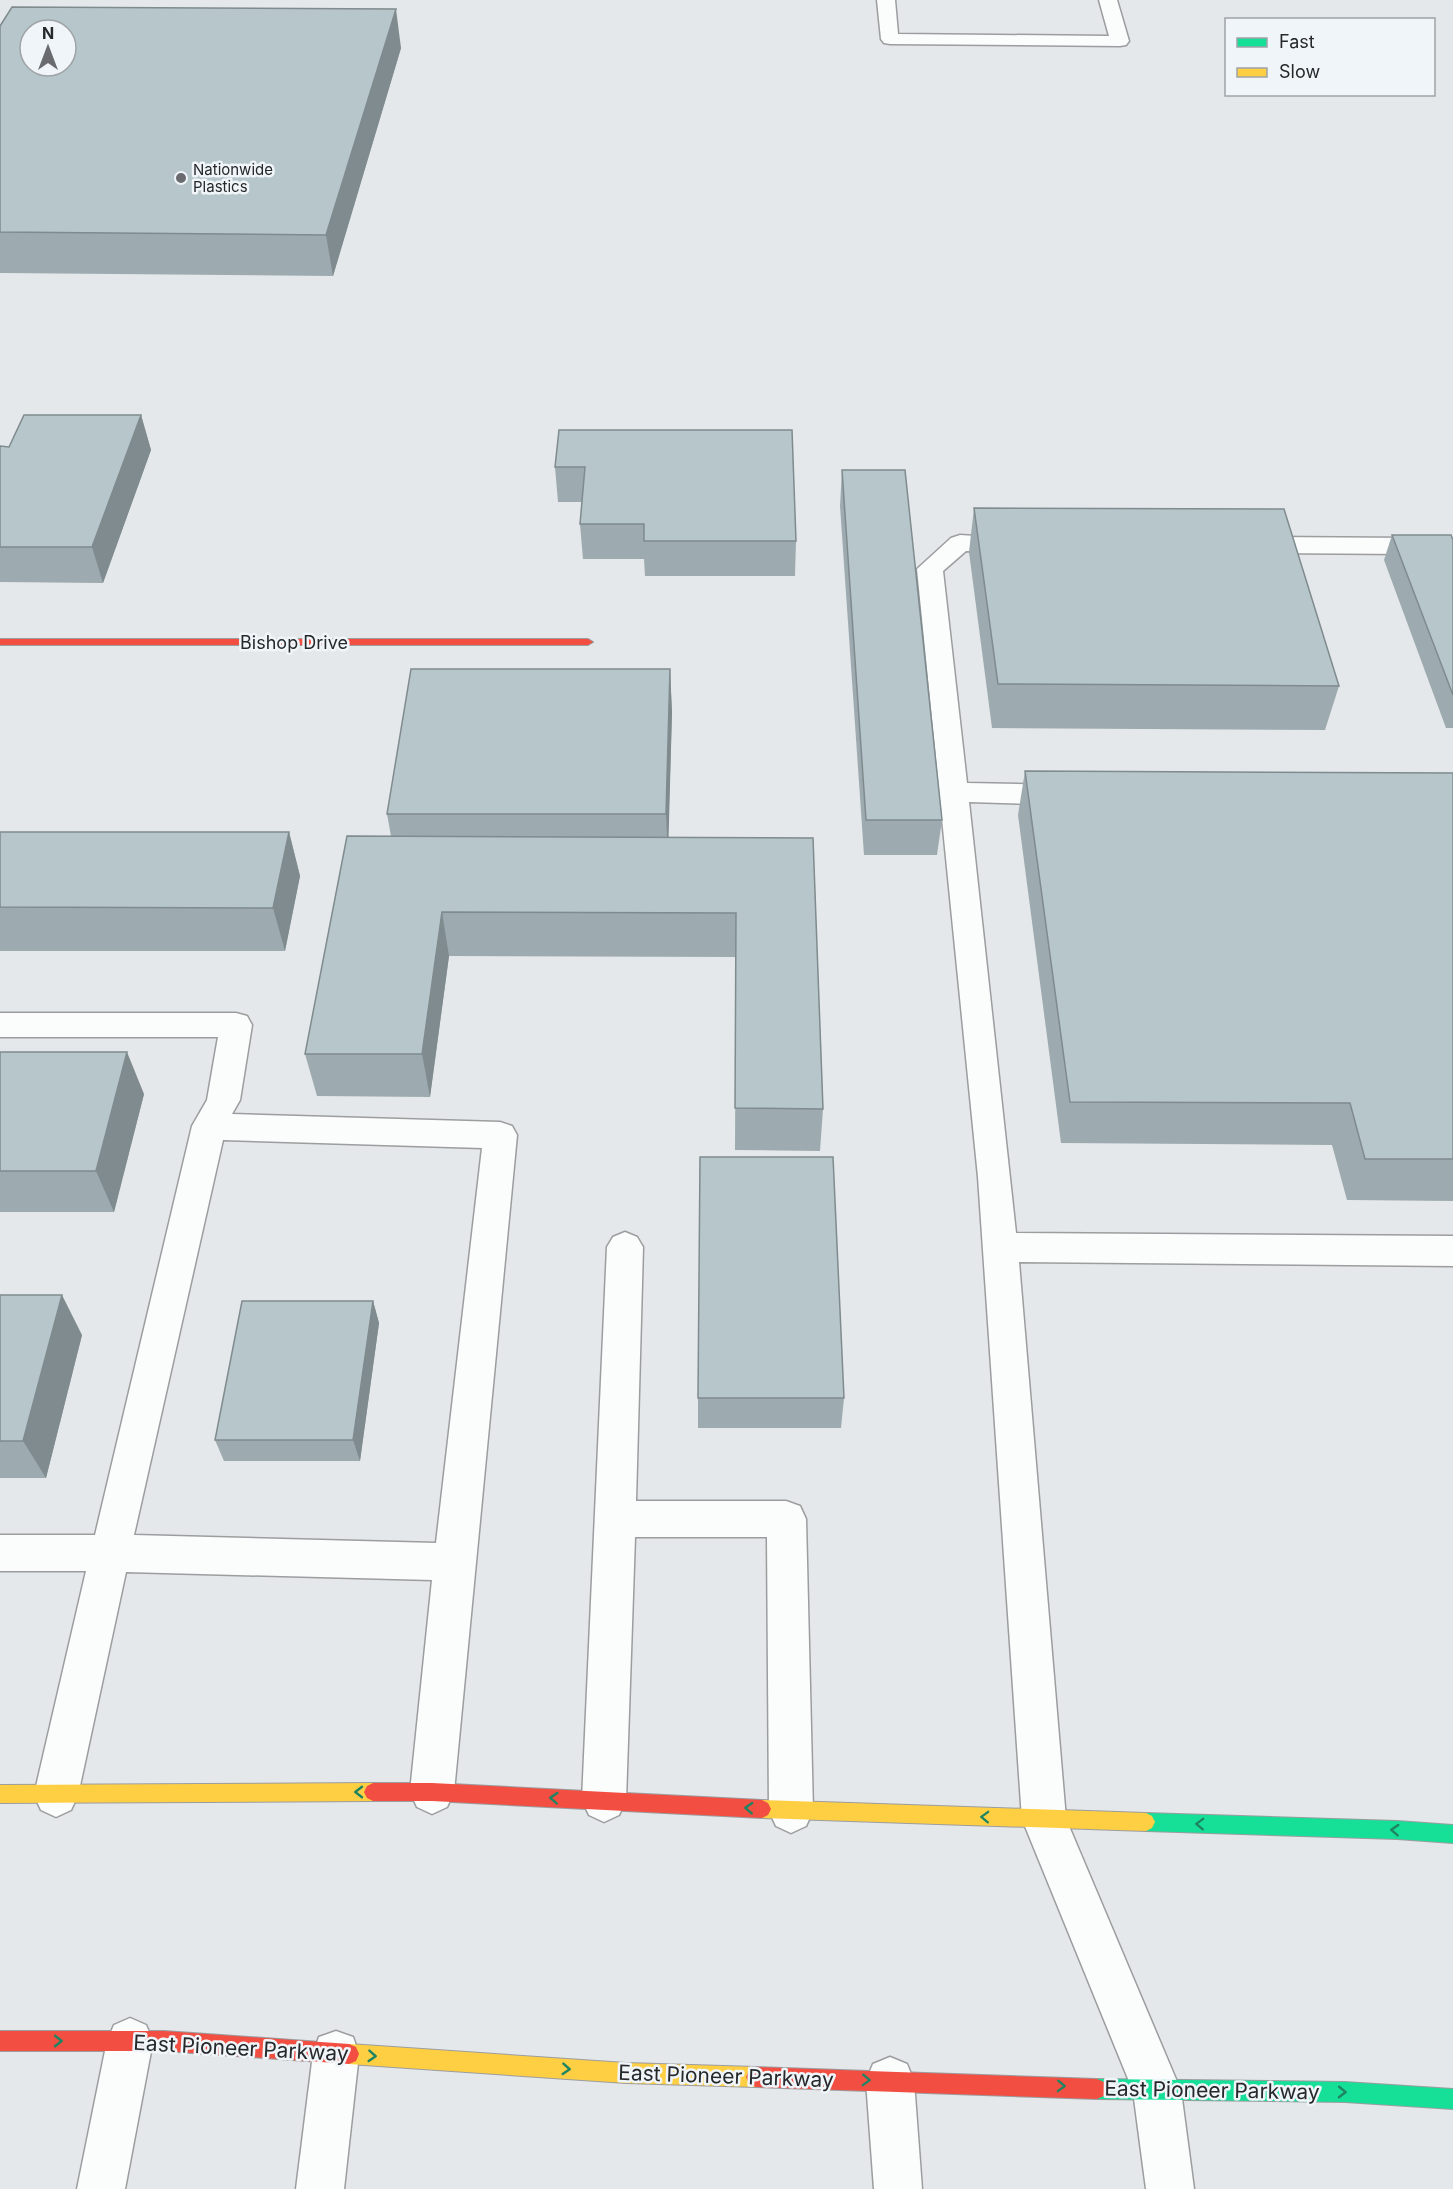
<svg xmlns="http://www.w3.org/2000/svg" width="1453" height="2189" font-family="Inter,sans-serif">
<rect width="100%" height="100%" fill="#e5e8eb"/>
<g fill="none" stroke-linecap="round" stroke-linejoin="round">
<defs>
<g id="lane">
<polygon points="877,0 895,0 898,34 1109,36 1099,0 1117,0 1129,41 1126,45 1120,46 890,44 884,43 881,39"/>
<polygon points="960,535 1023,539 1027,544 1023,549 1014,552 966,551 943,571 967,783 1066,785 1076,788 1080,795 1076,802 1066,805 969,802 1016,1233 1453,1236 1453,1266 1019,1262 1066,1819 1181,2091 1194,2189 1146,2189 1133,2091 1022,1819 978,1177 917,569 951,538"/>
<polygon points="1251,537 1411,538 1453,555 1453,572 1407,554 1251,553 1242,550 1238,545 1242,540"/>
<path d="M0 1013H236L247 1016 252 1025 240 1100 232 1114 500 1122 512 1126 517 1135 454 1792 447 1807 432 1814 417 1807 410 1792 432 1580 126 1572 78 1795 71 1810 56 1817 41 1810 34 1795 86 1571H0V1535H95L192 1126 207 1100 218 1037H0ZM223 1140 482 1148 436 1543 134 1535Z"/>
<polygon points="625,1232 637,1237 643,1247 636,1501 786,1501 800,1506 806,1519 813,1811 806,1826 791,1833 776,1826 769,1811 767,1537 635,1537 626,1800 619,1815 604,1822 589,1815 582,1800 607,1247 613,1237"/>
<polygon points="130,2018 146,2025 153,2041 125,2189 77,2189 107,2041 114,2025"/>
<polygon points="336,2031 353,2037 359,2054 344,2189 296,2189 313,2054 319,2037"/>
<polygon points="890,2057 907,2064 914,2081 922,2189 874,2189 866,2081 873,2064"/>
</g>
<g id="fast">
<polygon points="1146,1813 1397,1821 1453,1825 1453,1843 1397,1839 1146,1831 1140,1828 1137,1822 1140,1816"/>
<polygon points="1097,2079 1345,2082 1453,2089 1453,2109 1345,2102 1097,2099 1090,2096 1087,2089 1090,2082"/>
</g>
<g id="slow">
<polygon points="373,1783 379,1786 382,1792 379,1798 373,1801 0,1803 0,1785"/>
<polygon points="762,1800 1146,1813 1152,1816 1155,1822 1152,1828 1146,1831 762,1818 756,1815 753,1809 756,1803"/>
<polygon points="349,2044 626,2063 756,2067 763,2070 766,2077 763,2084 756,2087 626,2083 349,2064 342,2061 339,2054 342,2047"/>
</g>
<g id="jam">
<polygon points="0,639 588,639 593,642 588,645 0,645"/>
<polygon points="373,1783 432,1783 762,1800 768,1803 771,1809 768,1815 762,1818 432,1801 373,1801 367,1798 364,1792 367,1786"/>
<polygon points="0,2031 164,2031 349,2044 356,2047 359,2054 356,2061 349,2064 164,2051 0,2051"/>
<polygon points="756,2067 1097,2079 1104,2082 1107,2089 1104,2096 1097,2099 756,2087 749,2084 746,2077 749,2070"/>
</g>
</defs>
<use href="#lane" stroke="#9b9d9f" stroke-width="3"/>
<use href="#fast" stroke="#9b9d9f" stroke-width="2"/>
<use href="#slow" stroke="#9b9d9f" stroke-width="2"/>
<use href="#jam" stroke="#9b9d9f" stroke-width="2"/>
<use href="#lane" fill="#fbfcfc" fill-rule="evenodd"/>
<use href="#fast" fill="#16e098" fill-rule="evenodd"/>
<use href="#slow" fill="#ffcf43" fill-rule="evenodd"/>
<use href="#jam" fill="#f24e42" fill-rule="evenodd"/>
</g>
<g fill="#9daaaf">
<polygon points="0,26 401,48 333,276 0,273"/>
<polygon points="141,415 151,450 103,583 0,582 0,446 9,447"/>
<polygon points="559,430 796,541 795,576 645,576 644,559 583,559 580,524 582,502 558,502 555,467"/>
<polygon points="842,470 942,820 937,855 864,855 840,506"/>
<polygon points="974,508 1339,686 1325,730 992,728 969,552"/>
<polygon points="1392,535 1453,540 1453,728 1446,728 1384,560"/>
<polygon points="670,669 672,713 668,837 813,838 823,1109 820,1151 735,1150 736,957 449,956 430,1097 317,1096 305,1054 391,836 387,814"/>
<polygon points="1025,771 1453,773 1453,1201 1347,1200 1332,1145 1061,1143 1018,815"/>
<polygon points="0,832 289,832 300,876 285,951 0,951"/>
<polygon points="0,1052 144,1094 114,1212 0,1212"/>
<polygon points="0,1295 82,1335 46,1478 0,1478"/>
<polygon points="373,1301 379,1323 360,1461 224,1461 215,1440"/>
<polygon points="698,1398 844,1398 841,1428 698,1428"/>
</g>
<g fill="#7f8b8e">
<polygon points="396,9 401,48 333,276 326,235"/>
<polygon points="141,415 151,450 103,583 92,547"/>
<polygon points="670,669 672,713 668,858 666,814"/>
<polygon points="289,832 300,876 285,951 273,908"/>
<polygon points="442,912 449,956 430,1097 422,1054"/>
<polygon points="127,1052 144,1094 114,1212 96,1171"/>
<polygon points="62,1295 82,1335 46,1478 23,1441"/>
<polygon points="373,1301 379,1323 360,1461 353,1440"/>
</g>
<g fill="#b6c6cb" stroke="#7f8b8e" stroke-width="1.5" fill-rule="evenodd">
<path d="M12 7 396 9 326 235 0 232V26ZM30 30H66V66H30Z"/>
<polygon points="24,415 141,415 92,547 0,547 0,446 9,447"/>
<polygon points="559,430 792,430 796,541 644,541 644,524 580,524 585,467 555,467"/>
<polygon points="842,470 905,470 942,820 866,820"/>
<polygon points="974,508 1284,509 1339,686 998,684"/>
<polygon points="1392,535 1451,535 1453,540 1453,695"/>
<polygon points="411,669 670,669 666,814 387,814"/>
<polygon points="1025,771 1453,773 1453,1159 1365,1159 1350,1103 1070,1102"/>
<polygon points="0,832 289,832 273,908 0,907"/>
<polygon points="347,836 813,838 823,1109 735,1108 736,913 442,912 422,1054 305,1054"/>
<polygon points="0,1052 127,1052 96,1171 0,1171"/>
<polygon points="700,1157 833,1157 844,1398 698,1398"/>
<polygon points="0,1295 62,1295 23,1441 0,1441"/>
<polygon points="242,1301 373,1301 353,1440 215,1440"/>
</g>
<defs><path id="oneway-chevron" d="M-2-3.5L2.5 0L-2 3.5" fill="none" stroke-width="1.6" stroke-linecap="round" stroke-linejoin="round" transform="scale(1.5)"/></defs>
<g stroke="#1e8461">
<use href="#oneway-chevron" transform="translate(359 1792) rotate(180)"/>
<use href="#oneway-chevron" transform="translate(554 1798) rotate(-177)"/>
<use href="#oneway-chevron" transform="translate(749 1808) rotate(-177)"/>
<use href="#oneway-chevron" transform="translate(985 1817) rotate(-178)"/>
<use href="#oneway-chevron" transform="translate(1200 1824) rotate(-178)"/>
<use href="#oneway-chevron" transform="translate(1395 1830) rotate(-177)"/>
<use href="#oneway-chevron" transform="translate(58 2041)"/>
<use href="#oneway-chevron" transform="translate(372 2056) rotate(4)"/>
<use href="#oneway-chevron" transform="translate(566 2069) rotate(4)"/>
<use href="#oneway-chevron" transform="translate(866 2080) rotate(2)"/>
<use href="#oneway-chevron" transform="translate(1061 2086) rotate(2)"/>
<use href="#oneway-chevron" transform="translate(1342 2092) rotate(1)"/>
</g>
<circle fill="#696b6e" stroke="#f0f5fa" stroke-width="2" cx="181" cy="178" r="6"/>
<g text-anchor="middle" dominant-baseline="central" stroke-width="5" stroke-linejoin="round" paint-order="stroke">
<g font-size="15" fill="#26282a" stroke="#f0f5fa" text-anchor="start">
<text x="193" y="169">Nationwide<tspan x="193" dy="17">Plastics</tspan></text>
</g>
<g font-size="18" fill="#26282a" stroke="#f0f5fa">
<text x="294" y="642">Bishop Drive</text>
</g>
<g font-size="21" fill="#26282a" stroke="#f0f5fa">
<text transform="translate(241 2048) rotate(3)">East Pioneer Parkway</text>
<text transform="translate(726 2076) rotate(2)">East Pioneer Parkway</text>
<text transform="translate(1212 2090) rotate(1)">East Pioneer Parkway</text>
</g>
</g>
<rect x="1225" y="18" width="210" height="78" fill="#f0f5fa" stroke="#9fa3a7" stroke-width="1.5"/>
<rect x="1237" y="38" width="30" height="9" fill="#16e098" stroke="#9fa3a7" stroke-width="1.5"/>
<text x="1279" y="48" font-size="18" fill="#26282a">Fast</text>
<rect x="1237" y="68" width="30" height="9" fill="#ffcf43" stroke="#9fa3a7" stroke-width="1.5"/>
<text x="1279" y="78" font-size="18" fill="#26282a">Slow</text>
<g transform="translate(48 48)"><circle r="28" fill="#f0f5fa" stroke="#9fa3a7" stroke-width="1.5"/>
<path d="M0-4.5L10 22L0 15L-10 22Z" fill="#696b6e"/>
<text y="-9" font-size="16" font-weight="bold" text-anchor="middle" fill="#26282a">N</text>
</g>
</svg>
